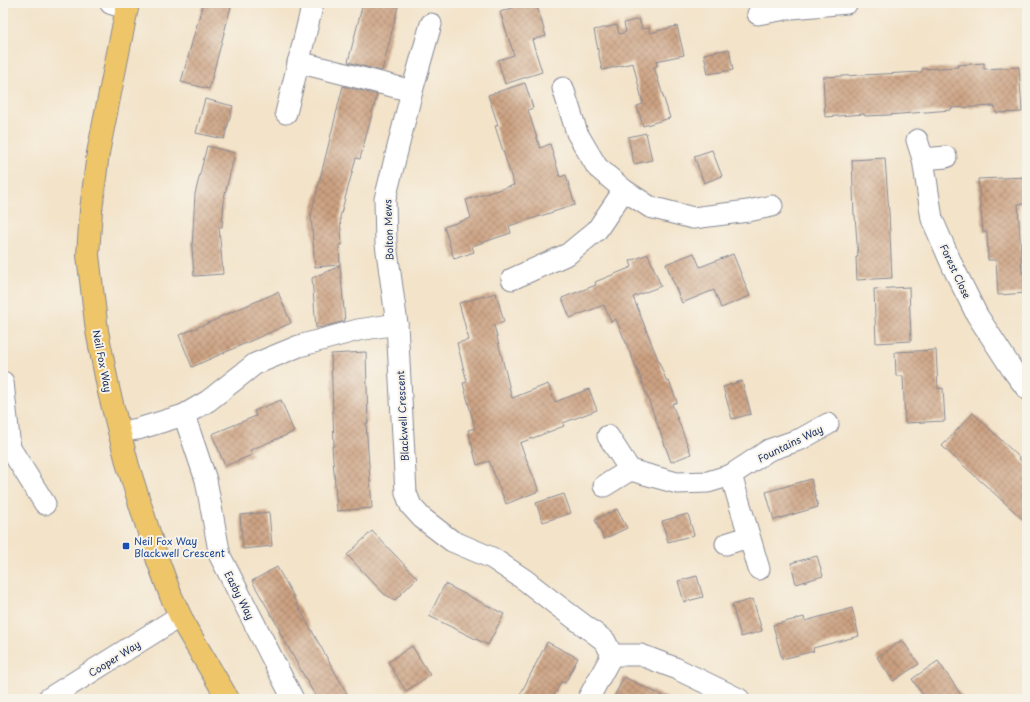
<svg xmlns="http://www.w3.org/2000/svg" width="1030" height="702" font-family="'Playpen Sans',sans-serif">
<defs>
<pattern id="building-cross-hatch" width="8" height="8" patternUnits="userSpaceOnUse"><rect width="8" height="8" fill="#cca181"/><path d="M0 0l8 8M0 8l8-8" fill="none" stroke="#a5846d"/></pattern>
</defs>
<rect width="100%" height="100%" fill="#f7f3e8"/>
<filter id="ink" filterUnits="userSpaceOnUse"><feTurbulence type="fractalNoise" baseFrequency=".025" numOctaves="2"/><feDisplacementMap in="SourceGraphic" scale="8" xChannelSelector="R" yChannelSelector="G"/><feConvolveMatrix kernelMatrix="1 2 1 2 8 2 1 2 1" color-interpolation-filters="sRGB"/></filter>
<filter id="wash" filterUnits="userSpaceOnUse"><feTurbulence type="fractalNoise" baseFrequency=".012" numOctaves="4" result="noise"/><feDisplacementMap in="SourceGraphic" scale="16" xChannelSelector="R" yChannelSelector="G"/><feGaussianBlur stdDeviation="0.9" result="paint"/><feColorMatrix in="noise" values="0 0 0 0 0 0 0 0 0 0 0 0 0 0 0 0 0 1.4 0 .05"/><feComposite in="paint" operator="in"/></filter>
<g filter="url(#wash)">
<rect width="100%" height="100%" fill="#f3e3c9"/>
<g id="blocks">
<g fill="url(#building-cross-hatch)">
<polygon points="203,3 232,3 209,89 181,82"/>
<polygon points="363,3 399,3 382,71 348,62"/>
<polygon points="527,3 536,3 546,36 532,40 542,72 505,84 498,60 514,55 500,12"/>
<polygon points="639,19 642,29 649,28 650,33 677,26 684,55 656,61 657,66 654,67 670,118 643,126 637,106 643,104 633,63 602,70 594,30 617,25 619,34 626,32 624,23"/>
<polygon points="729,49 733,70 708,74 704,54"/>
<polygon points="984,63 984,69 1019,67 1022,112 996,113 995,106 951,108 951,110 888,115 865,116 864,114 825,117 823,77 922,72 922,69 958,67 957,65"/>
<polygon points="525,83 533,108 528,110 540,148 550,144 560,177 566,175 575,205 509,226 511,233 472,246 474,252 454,259 444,227 471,218 466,200 514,185 495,126 498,125 488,95"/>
<polygon points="343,86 377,95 360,159 356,158 340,217 342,245 339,245 340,265 315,267 311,215"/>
<polygon points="205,99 233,106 224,139 196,133"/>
<polygon points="646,133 652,160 634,164 628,137"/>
<polygon points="207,146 235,153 224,198 222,227 219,227 223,274 194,276 192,248 195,194"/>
<polygon points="712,150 722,176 704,183 694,156"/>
<polygon points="885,158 889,213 892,278 857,280 856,257 858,257 855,215 854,215 852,160"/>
<polygon points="1027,177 1027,204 1018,204 1022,273 1027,273 1027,293 998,295 996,260 988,260 987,232 983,232 978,179"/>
<polygon points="694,253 700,267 733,254 750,296 721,308 714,290 682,303 666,264"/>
<polygon points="648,254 661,286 633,297 667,382 669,381 677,402 672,404 691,454 671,462 641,379 616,319 611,322 604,305 570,318 562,298 596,285 595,282 632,267 630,261"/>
<polygon points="340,266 345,321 323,327 316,328 312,278"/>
<polygon points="909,287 911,341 876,343 874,289"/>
<polygon points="278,292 291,323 192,367 179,335 218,319 218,318"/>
<polygon points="496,293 504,322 494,325 512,398 548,384 555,402 589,389 597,410 563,423 564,426 520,443 539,491 506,504 489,461 477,465 468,430 475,428 463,383 467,382 457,343 469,340 459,303"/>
<polygon points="936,350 938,389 943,388 945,421 905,423 903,376 896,376 895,352"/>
<polygon points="366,352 368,423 366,423 372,508 337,511 332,446 334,446 331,354"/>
<polygon points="742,381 751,414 732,419 723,387"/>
<polygon points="281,400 294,432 250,450 252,455 225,466 212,434 256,416 254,411"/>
<polygon points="973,413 1020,458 1019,459 1027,466 1027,523 942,446"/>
<polygon points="811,479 818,507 774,520 766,492"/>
<polygon points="564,494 571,513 543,522 536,503"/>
<polygon points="617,509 627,528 604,539 595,520"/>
<polygon points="269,512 272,546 243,549 240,515"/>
<polygon points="688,514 694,535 668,542 662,521"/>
<polygon points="372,531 417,578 395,600 384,594 347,555"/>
<polygon points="817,556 823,576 796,584 791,563"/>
<polygon points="277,567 294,597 293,597 350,699 317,699 279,631 280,630 252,581"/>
<polygon points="697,576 703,597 684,602 678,581"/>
<polygon points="445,584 504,614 488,645 429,616"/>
<polygon points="753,599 762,631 741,637 732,605"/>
<polygon points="852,608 859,636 813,648 814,651 782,659 773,625 804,617 805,621"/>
<polygon points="902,640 919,664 893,681 877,657"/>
<polygon points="547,642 578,658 565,683 561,682 552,699 518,699"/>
<polygon points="412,646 430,675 406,691 388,662"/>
<polygon points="938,661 964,699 925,699 912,679"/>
<polygon points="624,677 669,699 613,699"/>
</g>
</g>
</g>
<g filter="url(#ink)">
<use href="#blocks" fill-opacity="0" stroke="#878994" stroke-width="1"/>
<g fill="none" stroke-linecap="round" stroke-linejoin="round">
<defs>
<g id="minor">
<polyline points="758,14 792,8 847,3"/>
<polyline points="298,62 412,91"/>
<polyline points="563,88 577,133 597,167 624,190 650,207 693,218 748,211 772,206"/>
<polyline points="286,113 313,3"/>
<polyline points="917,140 923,159 932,219 953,267 977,315 1012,369 1027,389"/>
<polyline points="923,159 946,157"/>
<polyline points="512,279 568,254 597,230 624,190"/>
<polyline points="397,324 386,244 385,199 412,91 431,24"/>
<polyline points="3,382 10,448 45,504"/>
<polyline points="184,415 206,480 220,556 293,699"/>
<polyline points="119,432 138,429 184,415 208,401 255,364 299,346 358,330 397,324 406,493 411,506 422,518 452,541 492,558 525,580 553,602 605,641 612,655 588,699"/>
<polyline points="608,436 630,470 677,483 708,482 731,475 769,450 801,439 828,424"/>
<polyline points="731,475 759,569"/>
<polyline points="604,486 630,470"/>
<polyline points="726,544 748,537"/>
<polyline points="612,655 641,655 675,668 739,699"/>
<polyline points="48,699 180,616"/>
</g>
<polyline id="tertiary" points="111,3 127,8"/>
<polyline id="primary" points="128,3 98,153 91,210 88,255 97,331 109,392 128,466 157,558 171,596 186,628 228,699"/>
</defs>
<use href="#minor" stroke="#878994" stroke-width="23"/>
<use href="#tertiary" stroke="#878994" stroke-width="24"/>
<use href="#primary" stroke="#878994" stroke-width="24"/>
<use href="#minor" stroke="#fff" stroke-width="21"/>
<use href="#tertiary" stroke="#fff" stroke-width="22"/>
<use href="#primary" stroke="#eec569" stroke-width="22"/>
</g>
</g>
<rect fill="#1a4fb4" stroke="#f7f3e8" stroke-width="1.5" x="122" y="542" width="8" height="8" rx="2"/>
<g text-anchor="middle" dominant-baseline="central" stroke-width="4" stroke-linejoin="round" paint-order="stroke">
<g font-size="10" fill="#1b2f5e" stroke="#f7f3e8">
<text transform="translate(388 230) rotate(-92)">Bolton Mews</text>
<text transform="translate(956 271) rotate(65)">Forest Close</text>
<text transform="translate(103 361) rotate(79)">Neil Fox Way</text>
<text transform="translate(402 416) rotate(-93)">Blackwell Crescent</text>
<text transform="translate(790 443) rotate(-26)">Fountains Way</text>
<text transform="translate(240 595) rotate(63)">Easby Way</text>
<text transform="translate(114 658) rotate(-32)">Cooper Way</text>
</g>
<g font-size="10" fill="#164399" stroke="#f7f3e8" text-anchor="start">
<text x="134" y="540">Neil Fox Way<tspan x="134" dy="12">Blackwell Crescent</tspan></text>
</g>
</g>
<rect width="1030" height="702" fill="none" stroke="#f7f3e8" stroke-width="16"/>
</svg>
